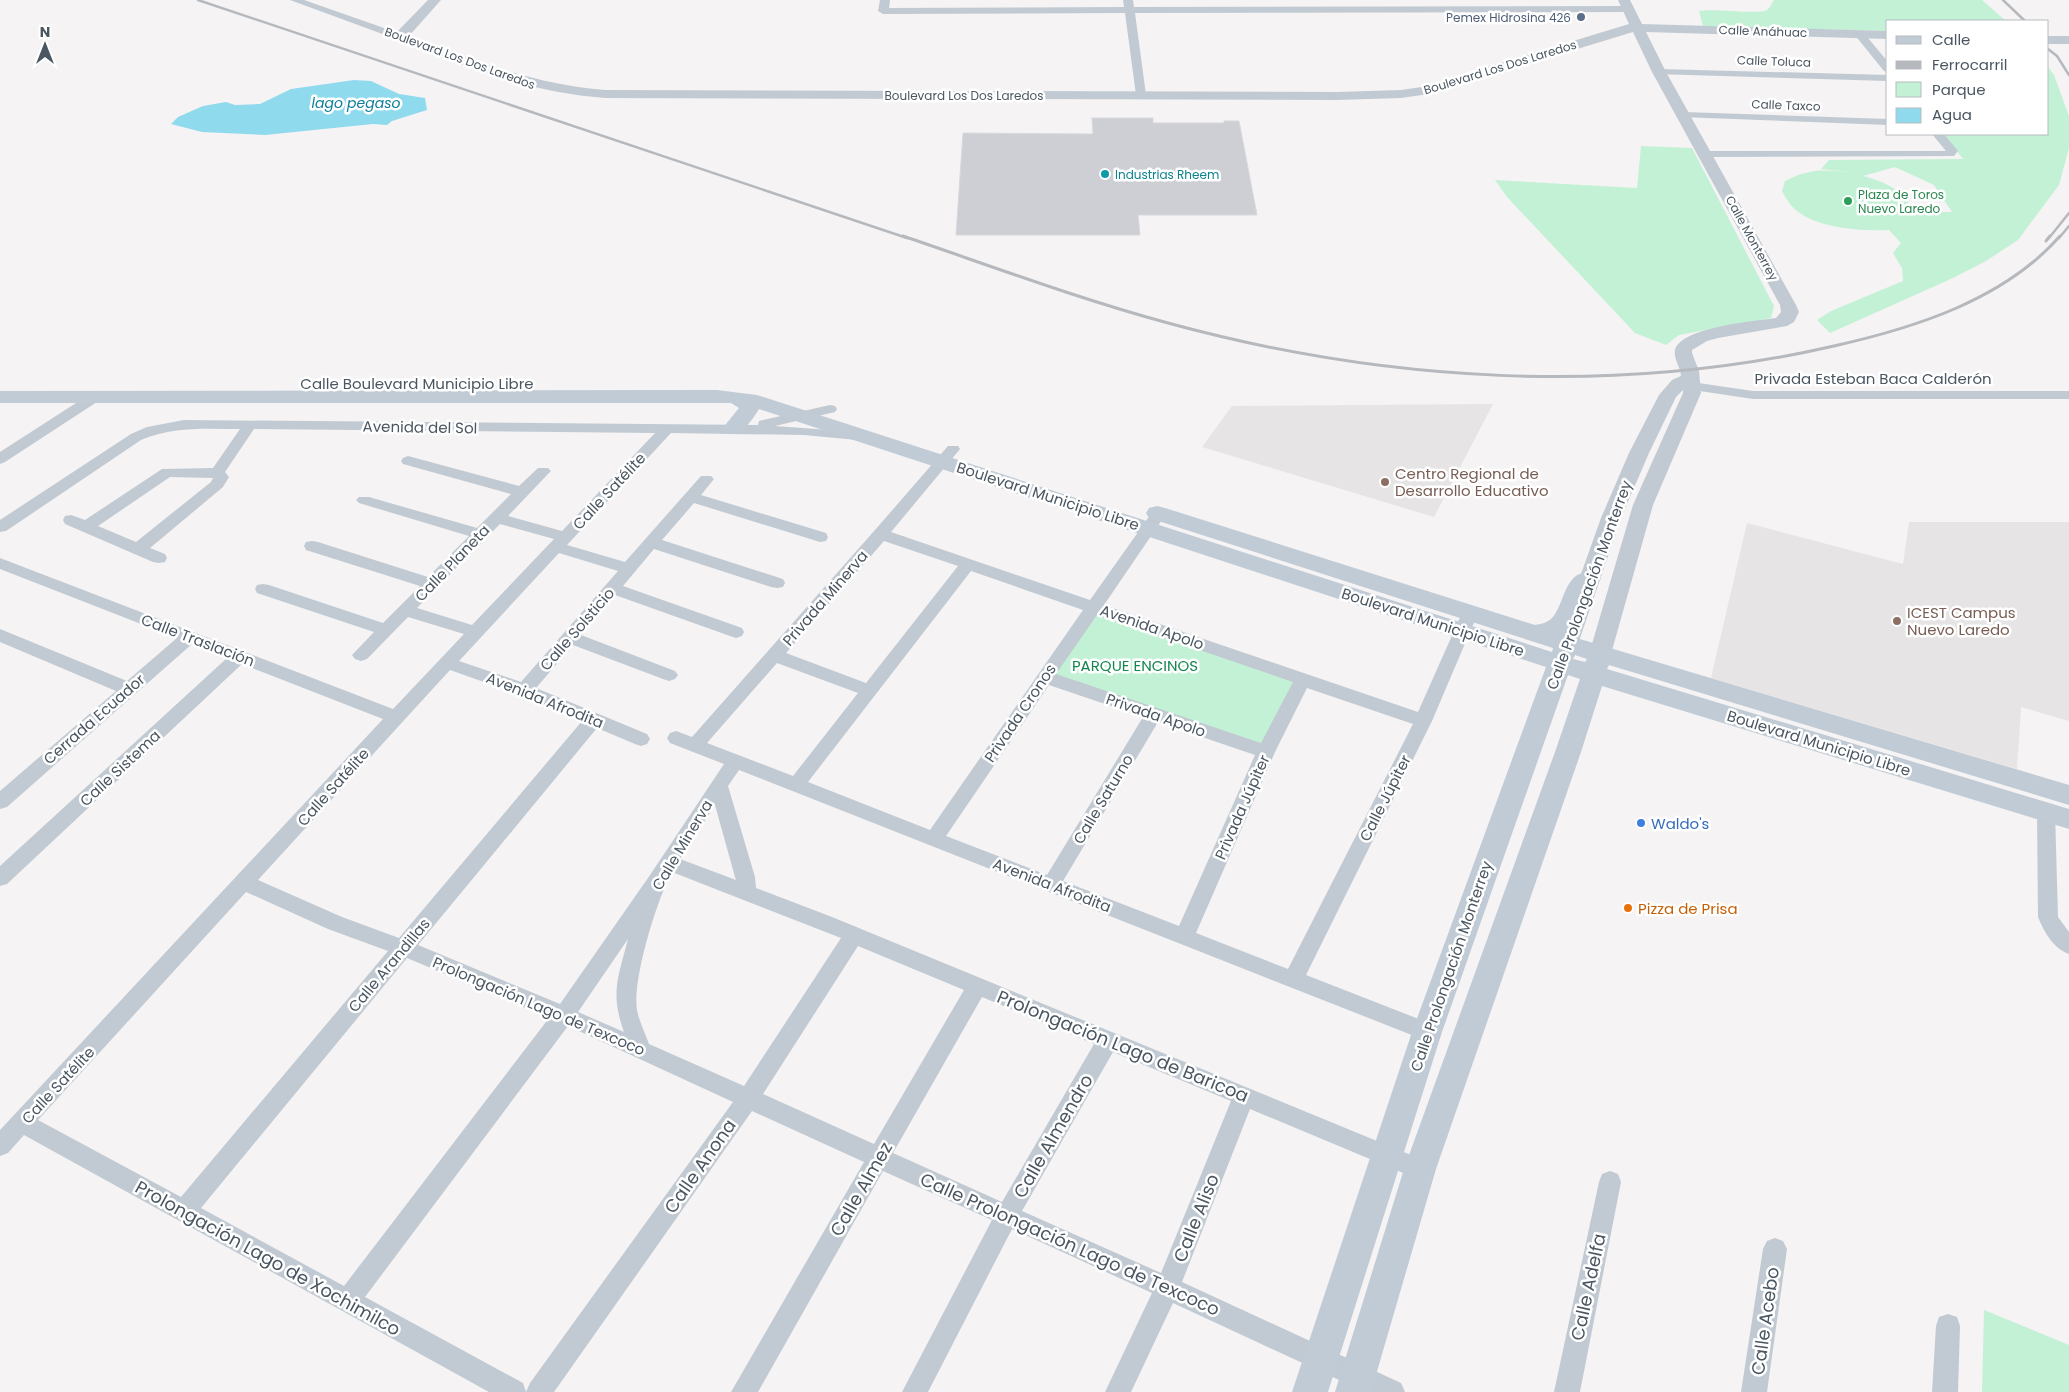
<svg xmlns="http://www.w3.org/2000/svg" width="2069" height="1392" font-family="Poppins,sans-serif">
<rect width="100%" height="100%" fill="#f5f3f3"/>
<g fill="#e6e4e5">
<polygon points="1493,404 1434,517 1202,447 1232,406"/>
<polygon points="1909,522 2069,522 2069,721 2021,707 2017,769 1711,678 1747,523 1903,564"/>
</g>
<g fill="#c3f1d5" fill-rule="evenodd">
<path d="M1774 0H1982L2006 21H1888V31L1703 26 1699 11C1715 8 1758 15 1767 10 1770 8 1772 3 1774 0Z"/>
<path d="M2048 67 2054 75 2069 116V148L2059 185 2018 240 1986 261 1953 278 1830 333 1817 320 1831 311 1903 281 1902 268 1893 253 1901 243 1889 230C1861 231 1810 229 1790 204 1787 200 1784 195 1782 191L1785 181C1811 168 1822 170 1850 172L1821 169 1829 160 1963 159 1943 134H2048ZM1895 167 1934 185 1952 212H1912C1907 191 1883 181 1863 176Z"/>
<polygon points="1641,146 1692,148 1774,306 1771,318 1679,335 1666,345 1635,333 1507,197 1495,180 1637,188"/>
<polygon points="1093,607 1303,679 1266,752 1045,677"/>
<polygon points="1984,1310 2069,1345 2069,1392 1982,1392"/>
</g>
<polygon fill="#90daee" points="354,80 371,81 399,94 425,98 427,110 392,121 387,125 373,124 265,135 202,132 171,124 178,117 203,106 226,102 235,105 260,104 291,89"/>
<polygon fill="#cdcfd5" stroke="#d7d9de" points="1092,118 1153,118 1153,123 1224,123 1224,121 1239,121 1257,215 1138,215 1140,235 956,235 963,133 1093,134"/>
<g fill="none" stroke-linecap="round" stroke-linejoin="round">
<g fill="#c1cad2" fill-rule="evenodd">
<polygon points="290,0 304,0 404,35 405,37 404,39 396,39"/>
<polygon points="880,0 890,0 889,8 1124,7 1123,0 1133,0 1134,7 1629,6 1634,9 1629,12 1135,13 1146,95 1141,98 1136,95 1125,13 883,14 878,11"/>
<polygon points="1859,31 1863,32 1888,62 1888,72 1884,71 1854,34"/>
<polygon points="1659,69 1888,75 1888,81 1655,74 1654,72 1655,70"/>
<polygon points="1684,112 1888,119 1888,125 1680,117 1678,115"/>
<polygon points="1932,134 1944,134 1958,151 1954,156 1705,157 1699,154 1705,151 1946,151"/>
<polygon points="1678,380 1753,391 2069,391 2069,399 1753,399 1673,387 1671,384 1673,381"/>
<polygon points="95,393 100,394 102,397 100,400 5,462 0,464 0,452 90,394"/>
<path d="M830 405 835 406 837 409 835 412 775 426 857 432 862 433 864 436 862 439 857 440 804 435 671 433 567 545 625 562 701 476H711L714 479 701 495 826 533 828 537 826 541 820 542 694 503 662 540 783 579 785 583 783 587 777 588 771 587 654 549 623 586 742 628 744 632 742 636 736 638 730 636 615 595 581 635 675 671 678 675 675 679 669 681 663 679 573 645 536 688 647 734 650 739 647 744 641 746 635 744 597 728 418 945 560 1004 648 878 724 764 670 743 667 738 670 733 676 731 692 737 875 530 948 446H958L960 449 891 532 1090 600 1153 511H1163L1166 514 1104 605 1418 712 1462 613 1464 609 1470 607 1476 609 1478 613 1432 721 1306 975 1434 1025 1438 1032 1434 1039 1427 1041 739 770 728 786 755 877 756 888 832 917 1428 1162 1431 1169 1428 1176 1420 1180 1250 1109 1182 1282 1401 1383 1405 1392H1365L1173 1303 1131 1392H1105L1152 1293 1012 1229 928 1392H902L992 1220 883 1171 758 1392H731L864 1162 752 1111 554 1392H489L24 1135 8 1153 0 1156V1130L383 719 242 664 7 884 0 886V866L227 658 192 644 7 807 0 809V791L116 691 0 642V629L127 681 177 638 0 569V558L393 709 464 634 408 617 367 659 361 661 355 659 352 655 374 632 257 593 255 589 257 585 263 584 269 585 383 623 420 586 306 550 304 546 306 542 312 541 318 542 428 577 469 536 359 503 356 500 359 497H369L477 528 511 494 403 464 401 461 403 458 408 456 519 486 538 468H548L551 471 548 474 508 516 562 531 655 433 254 429 225 472 229 477 223 487 150 548 165 554 167 558 165 562 159 563 153 562 65 524 63 520 65 516 71 515 85 520 162 469 213 468 240 429C206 429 173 426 141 440L6 531 0 532V520L131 434 147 427 184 420 758 425 759 421ZM170 477 213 478 211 482 136 542 98 526ZM500 524 554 539 472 625 417 608ZM884 541 958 566 866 683 786 653ZM559 553 618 571 521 682 459 661ZM971 571 1083 610 930 830 808 782ZM1097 615 1293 682 1261 743 1056 674ZM777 663 858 693 793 776 707 743ZM450 670 518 694 582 721 399 938 342 917 258 880ZM1049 685 1143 717 1047 875 946 836ZM1307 688 1413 724 1288 969 1196 933 1275 752ZM1158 722 1255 755 1179 926 1063 881ZM715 805 735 877 736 880 680 859ZM672 872 841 938 744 1086 649 1044C645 1033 639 1021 637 1010 632 980 657 899 672 872ZM246 892 328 929 388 951 181 1197 38 1120ZM628 939C618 978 610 993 624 1032L578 1012ZM858 946 964 990 874 1144 763 1094ZM407 958 549 1018 344 1286 201 1208ZM982 997 1094 1044 1002 1202 893 1153ZM568 1026 733 1102 530 1383 526 1392 523 1383 365 1297ZM1113 1052 1231 1101 1161 1273 1022 1211Z"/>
<path d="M2046 805 2053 807 2055 812 2058 917 2069 932V954C2054 949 2044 932 2038 917L2037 812 2039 807Z"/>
<polygon points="1610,1171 1618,1174 1621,1182 1580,1392 1554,1392 1599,1182 1602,1174"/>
<polygon points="1775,1238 1783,1241 1787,1249 1767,1392 1741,1392 1763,1249 1767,1241"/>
<polygon points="1948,1314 1957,1317 1960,1326 1958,1392 1932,1392 1936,1326 1939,1317"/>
</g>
<g fill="#c1cad2" fill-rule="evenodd">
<path d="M428 0H441L409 36C473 60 535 85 605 90L1337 92 1401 90 1422 87 1629 24 1618 0H1630L1642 24 1888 31V39L1646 32 1666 72 1796 305 1799 312 1794 322 1787 326 1718 338 1707 341 1692 350V353L1699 371 1701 393 1653 505 1611 654 1608 659 1600 662 1592 659 1589 654 1633 505 1683 393V390L1676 397 1649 453 1621 518 1578 644 1575 649 1567 652 1559 649 1556 644 1601 518 1629 453 1659 395 1672 380 1681 376C1681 368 1673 358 1675 350 1681 327 1756 321 1776 318L1781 312 1780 305 1652 72 1633 32 1429 94 1401 98 1337 100 605 98C531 93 464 66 395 40L393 37 395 34Z"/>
<rect x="2048" y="36" width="21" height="8"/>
</g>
<path fill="#c1cbd6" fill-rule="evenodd" d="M717 390 757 395 1552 652 1553 648 1149 518 1146 513 1149 508 1157 506 1165 508 1535 625C1541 624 1547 623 1552 618 1566 603 1564 564 1597 574L1601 579C1597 585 1591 588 1587 593 1578 607 1578 624 1563 634L2069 785V805L1609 665 1607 669 2069 809V829L1602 686 1581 752 1436 1169 1371 1392H1335L1404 1169 1555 752 1580 679 1568 675 1442 1032 1328 1392H1292L1412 1032 1546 667 759 409C751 422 741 437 725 433L722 429 739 408 731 403H0V391ZM1575 655 1587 659 1585 662 1573 659Z"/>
<g stroke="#b5b8bd" stroke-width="2.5">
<polyline points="198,0 907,238"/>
<polyline points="2003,0 2025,21"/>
<polyline points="2048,49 2057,56 2069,75"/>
<polyline points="2049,238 2069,213"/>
<polyline points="2059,238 2069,226"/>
</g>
<g stroke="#b5b8bd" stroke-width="3">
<path d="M903 236C991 266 1079 299 1168 323 1384 382 1616 396 1834 346 1914 328 2004 300 2060 236"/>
<polyline points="2046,241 2050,236"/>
</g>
</g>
<circle fill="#5c6f8a" stroke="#fff" stroke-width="2" cx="1581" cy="17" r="5"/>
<circle fill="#0f9aa8" stroke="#fff" stroke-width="2" cx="1105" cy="174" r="5"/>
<circle fill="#2e9e5b" stroke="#fff" stroke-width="2" cx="1848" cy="201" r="5"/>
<g fill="#8d6e63" stroke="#fff" stroke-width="2">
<circle cx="1385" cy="482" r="5"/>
<circle cx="1897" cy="621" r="5"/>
</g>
<circle fill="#3f7fe0" stroke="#fff" stroke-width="2" cx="1641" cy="823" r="5"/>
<circle fill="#e8710a" stroke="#fff" stroke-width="2" cx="1628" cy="908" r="5"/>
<g text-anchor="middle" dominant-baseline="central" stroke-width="5" stroke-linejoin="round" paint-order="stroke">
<g font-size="12" fill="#4e5e75" stroke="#fff" text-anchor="end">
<text x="1571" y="17">Pemex Hidrosina 426</text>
</g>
<g font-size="12" fill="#4a5661" stroke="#fff">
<text transform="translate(1763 31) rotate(2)">Calle Anáhuac</text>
<text transform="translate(460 58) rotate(20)">Boulevard Los Dos Laredos</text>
<text transform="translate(1774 61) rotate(2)">Calle Toluca</text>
<text transform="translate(1500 67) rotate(-17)">Boulevard Los Dos Laredos</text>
<text x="964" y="95">Boulevard Los Dos Laredos</text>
<text transform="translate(1786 105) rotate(2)">Calle Taxco</text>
<text transform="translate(1752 238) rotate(61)">Calle Monterrey</text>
</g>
<g font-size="12" fill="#0d838f" stroke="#fff" text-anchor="start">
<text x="1115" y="174">Industrias Rheem</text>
</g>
<g font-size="12" fill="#27864d" stroke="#fff" text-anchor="start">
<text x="1858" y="194">Plaza de Toros<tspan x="1858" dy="14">Nuevo Laredo</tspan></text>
</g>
<g font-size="14" font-style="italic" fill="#0c7c9b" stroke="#fff">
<text x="356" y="103">lago pegaso</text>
</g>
<g font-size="15" fill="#4a5661" stroke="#fff">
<text x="1873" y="378">Privada Esteban Baca Calderón</text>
<text x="417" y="383">Calle Boulevard Municipio Libre</text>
<text transform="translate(420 427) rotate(1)">Avenida del Sol</text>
<text transform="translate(609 491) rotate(-47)">Calle Satélite</text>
<text transform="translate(1048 496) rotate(18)">Boulevard Municipio Libre</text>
<text transform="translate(452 563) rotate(-46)">Calle Planeta</text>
<text transform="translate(1589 585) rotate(-70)">Calle Prolongación Monterrey</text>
<text transform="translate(825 598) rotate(-49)">Privada Minerva</text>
<text transform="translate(1433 622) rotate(18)">Boulevard Municipio Libre</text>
<text transform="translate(1152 627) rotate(19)">Avenida Apolo</text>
<text transform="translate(577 629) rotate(-49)">Calle Solsticio</text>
<text transform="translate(198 640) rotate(21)">Calle Traslación</text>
<text transform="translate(545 700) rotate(22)">Avenida Afrodita</text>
<text transform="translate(1020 713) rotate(-56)">Privada Cronos</text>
<text transform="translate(1156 715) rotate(19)">Privada Apolo</text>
<text transform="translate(94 719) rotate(-41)">Cerrada Ecuador</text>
<text transform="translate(1819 743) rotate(17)">Boulevard Municipio Libre</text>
<text transform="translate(120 768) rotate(-43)">Calle Sistema</text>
<text transform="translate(333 787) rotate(-48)">Calle Satélite</text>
<text transform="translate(1385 798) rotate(-63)">Calle Júpiter</text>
<text transform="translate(1103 799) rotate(-59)">Calle Saturno</text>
<text transform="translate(1242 807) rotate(-66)">Privada Júpiter</text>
<text transform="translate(682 845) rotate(-59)">Calle Minerva</text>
<text transform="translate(1052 885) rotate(21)">Avenida Afrodita</text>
<text transform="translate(389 965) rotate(-50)">Calle Arandillas</text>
<text transform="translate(1451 966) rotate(-71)">Calle Prolongación Monterrey</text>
<text transform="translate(539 1006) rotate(23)">Prolongación Lago de Texcoco</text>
<text transform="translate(58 1085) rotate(-47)">Calle Satélite</text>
</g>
<g font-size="15" fill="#785e54" stroke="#fff" text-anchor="start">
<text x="1395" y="473">Centro Regional de<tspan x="1395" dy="17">Desarrollo Educativo</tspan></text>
<text x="1907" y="612">ICEST Campus<tspan x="1907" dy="17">Nuevo Laredo</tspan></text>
</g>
<g font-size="15" fill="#17864f" stroke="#fff">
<text x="1135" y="665">PARQUE ENCINOS</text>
</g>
<g font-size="15" fill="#366cbe" stroke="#fff" text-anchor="start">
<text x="1651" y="823">Waldo's</text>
</g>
<g font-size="15" fill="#c56008" stroke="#fff" text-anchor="start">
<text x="1638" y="908">Pizza de Prisa</text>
</g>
<g font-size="18" fill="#4a5661" stroke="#fff">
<text transform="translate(1123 1046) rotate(22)">Prolongación Lago de Baricoa</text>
<text transform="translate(1053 1136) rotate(-60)">Calle Almendro</text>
<text transform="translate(700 1166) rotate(-55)">Calle Anona</text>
<text transform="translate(861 1189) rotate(-60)">Calle Almez</text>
<text transform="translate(1196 1218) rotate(-68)">Calle Aliso</text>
<text transform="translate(1070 1244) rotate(24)">Calle Prolongación Lago de Texcoco</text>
<text transform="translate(268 1258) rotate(29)">Prolongación Lago de Xochimilco</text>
<text transform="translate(1588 1287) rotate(-78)">Calle Adelfa</text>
<text transform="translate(1765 1321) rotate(-82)">Calle Acebo</text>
</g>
</g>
<rect x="1886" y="20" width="162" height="115" fill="#ffffff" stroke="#b7bbc0"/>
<rect x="1896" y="36" width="25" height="8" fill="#c1cbd6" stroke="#b7bbc0"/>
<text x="1932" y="45" font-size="15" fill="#4a5661">Calle</text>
<rect x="1896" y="61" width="25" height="8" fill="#b5b8bd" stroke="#b7bbc0"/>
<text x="1932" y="70" font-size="15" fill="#4a5661">Ferrocarril</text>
<rect x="1896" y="82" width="25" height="15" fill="#c3f1d5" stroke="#b7bbc0"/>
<text x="1932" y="95" font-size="15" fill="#4a5661">Parque</text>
<rect x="1896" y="108" width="25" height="15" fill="#90daee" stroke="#b7bbc0"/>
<text x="1932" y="120" font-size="15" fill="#4a5661">Agua</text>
<g transform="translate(45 45)" stroke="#ffffff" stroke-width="4" paint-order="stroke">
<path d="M0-4L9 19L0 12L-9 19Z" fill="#4a5661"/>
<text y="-8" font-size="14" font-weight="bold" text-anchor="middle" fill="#4a5661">N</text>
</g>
</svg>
